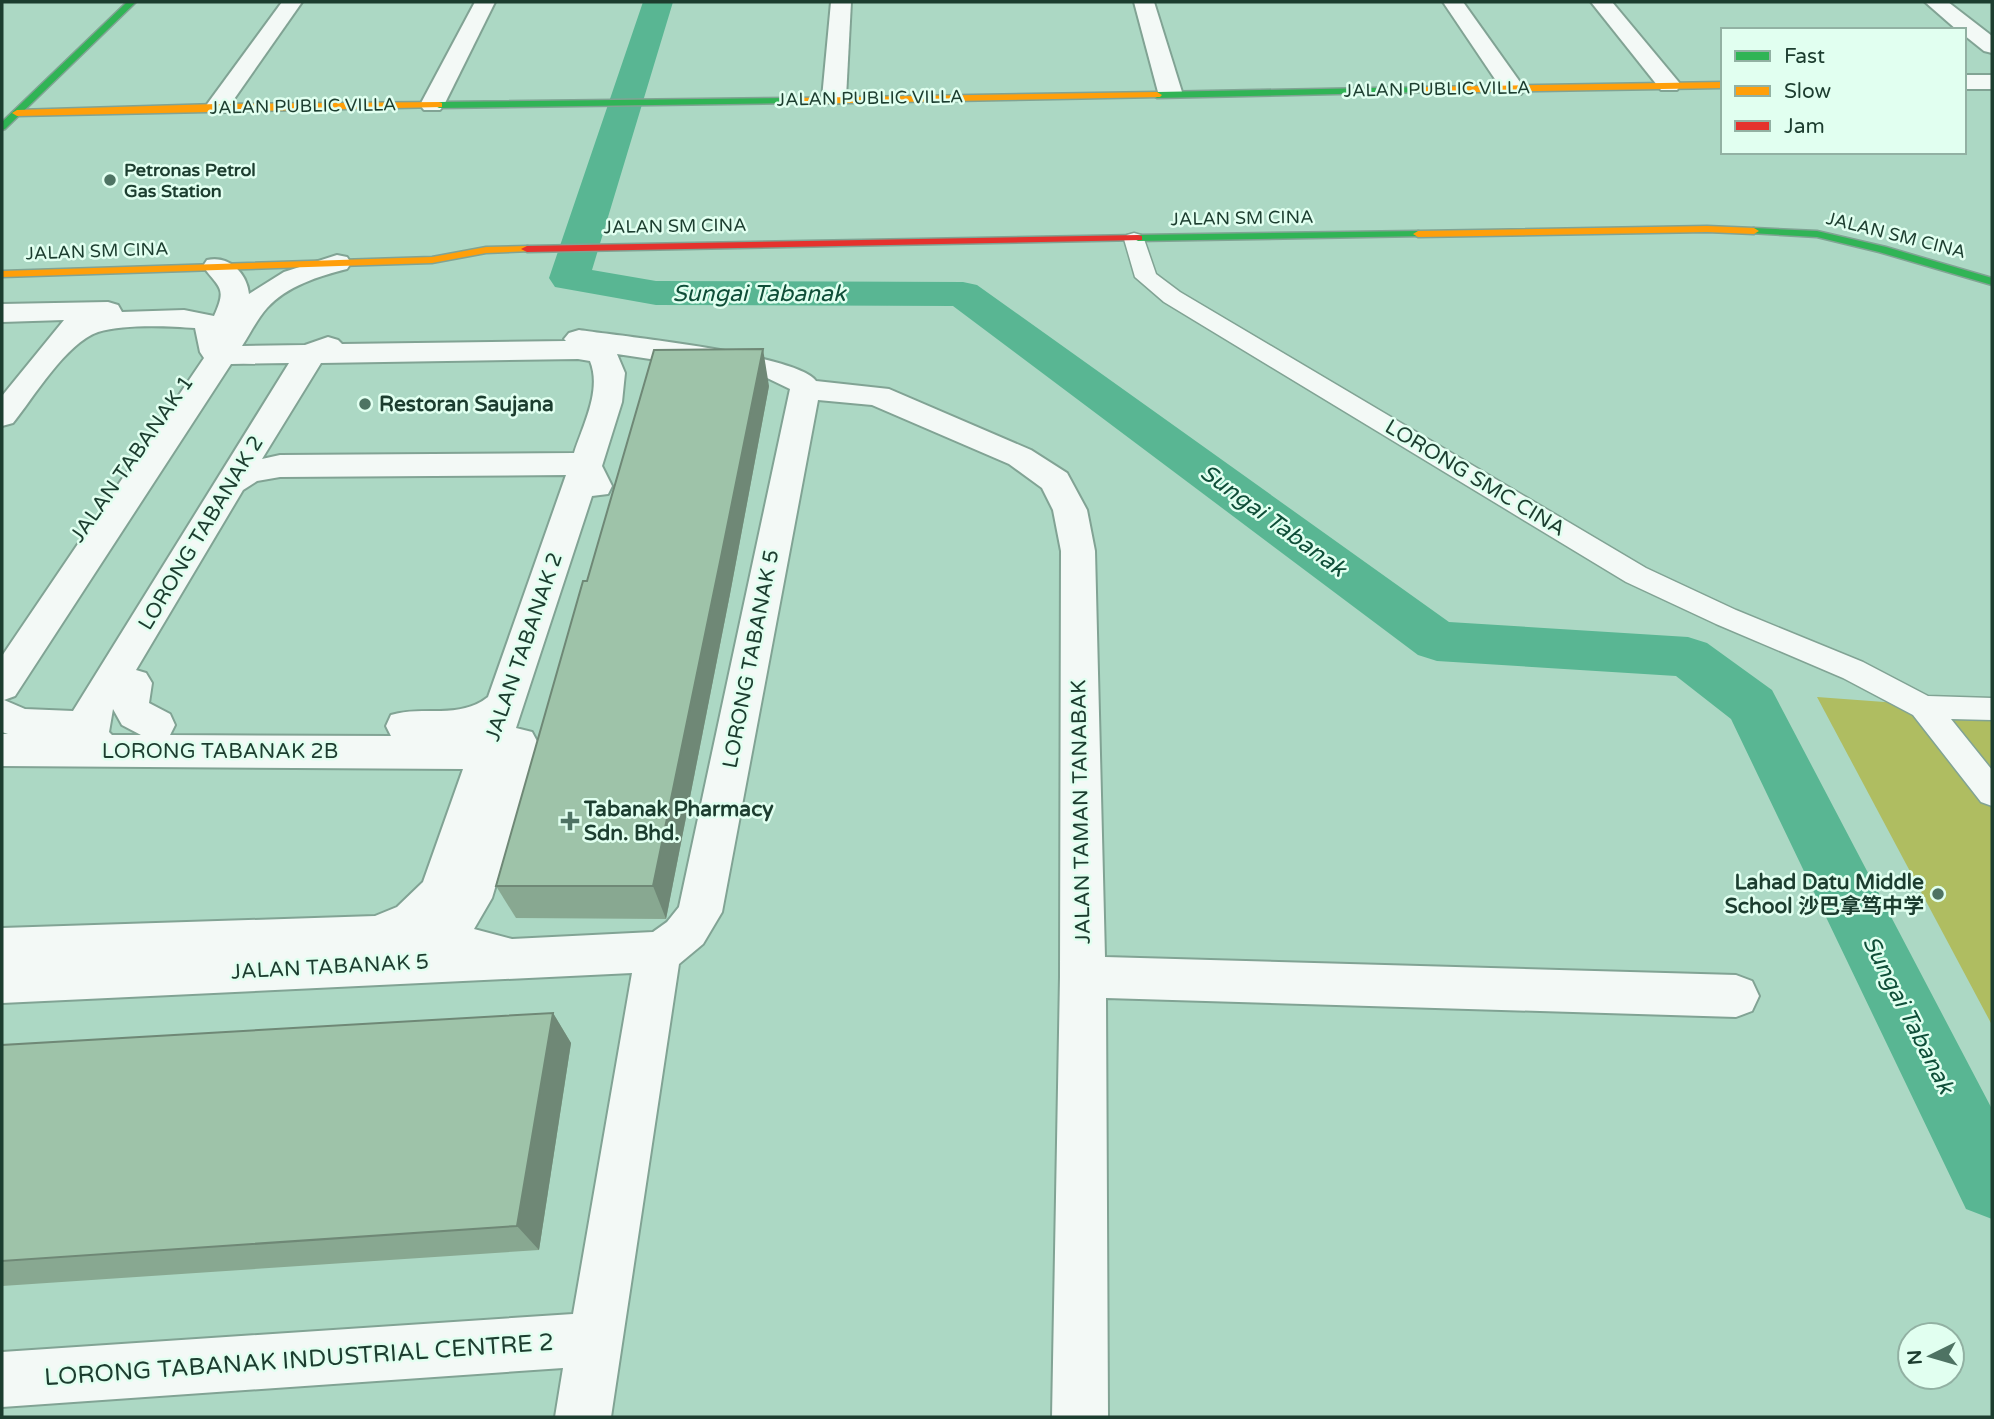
<svg xmlns="http://www.w3.org/2000/svg" width="1994" height="1419" font-family="'Varela Round','Noto Sans SC',sans-serif">
<rect width="100%" height="100%" fill="#acd8c4"/>
<polygon fill="#afbd61" points="1817,697 1992,710 1992,1025"/>
<g fill="none" stroke-linecap="round" stroke-linejoin="round">
<polygon fill="#59b693" fill-rule="evenodd" points="643,2 673,2 592,270 656,281 963,282 977,285 1449,622 1688,637 1707,643 1772,690 1992,1109 1992,1219 1966,1209 1731,719 1676,676 1437,661 1418,655 953,306 656,305 555,287 549,278"/>
<defs>
<polygon id="lane" points="1134,233 1141,235 1144,239 1156,274 1180,292 1646,568 1736,610 1863,662 1928,696 1992,698 1992,720 1951,719 1992,770 1992,806 1981,802 1913,715 1843,678 1716,624 1626,582 1164,302 1135,277 1124,239 1127,235"/>
<g id="street">
<polygon points="282,2 302,2 225,112 209,112 205,107"/>
<polygon points="475,2 495,2 444,105 440,110 424,110 420,105"/>
<polygon points="831,2 851,2 846,98 842,103 826,103 822,98"/>
<polygon points="1134,2 1154,2 1182,92 1178,97 1162,97 1158,92"/>
<polygon points="1443,2 1463,2 1525,89 1521,94 1505,94"/>
<polygon points="1591,2 1612,2 1677,80 1681,85 1677,90 1661,90"/>
<polygon points="1925,2 1948,2 1992,36 1992,53 1984,51 1964,35 1964,30 1957,30"/>
<rect x="1964" y="75" width="28" height="14"/>
<path d="M337 255 347 257 351 263 347 269C319 276 287 286 267 308 257 319 250 334 242 346L305 345 328 337 338 340 342 344 566 341 564 339 569 333 579 330C619 336 798 354 816 381L889 389 1031 450 1067 473 1087 510 1095 551 1105 957 1736 975 1752 981 1759 996 1752 1011 1736 1017 1106 998 1108 1417H1052L1060 977 1061 551 1053 510 1042 488 1009 464 872 405 818 400 722 912 703 944 679 964 611 1417H555L563 1368 2 1407V1352L573 1314 632 973 2 1003V928L375 916 397 907 423 882 463 769 2 766V734H8L2 732V656L204 358 200 352 195 328C168 326 124 324 98 332 66 343 34 397 13 423L2 426V396L64 320 2 322V304L108 302 118 305 122 312 184 310 214 316C228 286 218 288 203 266L207 260C229 255 247 273 249 294L284 272ZM617 354 763 376 790 389 679 907 667 922 653 932 512 939 474 929 492 898 538 743 532 732 516 728 592 496 608 494 612 486 602 466 622 402 625 373ZM578 359 590 361C602 390 583 425 574 453L280 455 262 459 321 363ZM289 363 73 711 25 709 4 700 15 696 231 364ZM566 475 488 697C459 720 424 705 391 715L386 726 391 736 170 735 175 725 170 714 149 703 152 683 146 673 136 670 243 490 257 481 280 477ZM113 709 122 725 141 735H112L109 732Z"/>
</g>
<g id="fast">
<polygon points="127,2 136,2 5,129 2,130 2,122"/>
<polygon points="1424,87 1427,88 1427,92 1157,98 1152,95 1157,92"/>
<polygon points="795,98 798,99 798,103 439,108 434,105 439,102"/>
<polygon points="1754,228 1817,231 1886,247 1992,278 1992,285 1879,252 1817,237 1750,233 1750,229"/>
<polygon points="1418,231 1422,232 1422,236 1138,241 1133,238 1138,235"/>
</g>
<g id="slow">
<polygon points="1723,82 1723,88 1424,93 1419,90 1424,87"/>
<polygon points="1157,92 1162,95 1160,97 795,104 790,101 795,98"/>
<polygon points="439,102 442,103 442,107 17,116 12,113 17,110 217,104"/>
<polygon points="1707,226 1754,228 1759,231 1754,234 1707,232 1418,237 1413,234 1418,231"/>
<polygon points="527,246 531,247 531,251 486,253 432,263 2,277 2,271 432,257 486,247"/>
</g>
<polygon id="jam" points="1138,235 1142,236 1142,240 527,252 521,249 527,246"/>
</defs>
<use href="#lane" stroke="#81a394" stroke-width="3"/>
<use href="#street" stroke="#81a394" stroke-width="4"/>
<use href="#fast" stroke="#81a394" stroke-width="3"/>
<use href="#slow" stroke="#81a394" stroke-width="3"/>
<use href="#jam" stroke="#81a394" stroke-width="3"/>
<use href="#lane" fill="#f3f9f6" fill-rule="evenodd"/>
<use href="#street" fill="#f3f9f6" fill-rule="evenodd"/>
<use href="#fast" fill="#30b455" fill-rule="evenodd"/>
<use href="#slow" fill="#ff9f0a" fill-rule="evenodd"/>
<use href="#jam" fill="#e5322d" fill-rule="evenodd"/>
</g>
<g fill="#88a891">
<polygon points="769,386 730,594 666,919 516,918 496,886 587,581"/>
<polygon points="553,1013 571,1043 539,1250 2,1286 2,1045"/>
</g>
<g fill="#6f8876">
<polygon points="763,349 769,386 730,594 666,919 653,886"/>
<polygon points="553,1013 571,1043 539,1250 517,1226"/>
</g>
<g fill="#9ec3a9" stroke="#6f8876" stroke-width="2">
<polygon points="763,349 721,557 653,886 496,886 583,581 587,581 654,350"/>
<polygon points="553,1013 517,1226 2,1261 2,1045"/>
</g>
<g fill="#4e7363" stroke="#e1fff0" stroke-width="2.5">
<circle cx="110" cy="180" r="7"/>
<circle cx="365" cy="404" r="7"/>
<path d="M566.5 810.5h7v7h7v7h-7v7h-7v-7h-7v-7h7z"/>
<circle cx="1938" cy="894" r="7"/>
</g>
<g text-anchor="middle" dominant-baseline="central" stroke-width="5" stroke-linejoin="round" paint-order="stroke">
<g font-size="18" fill="#1c3d2f" stroke="#e1fff0">
<text transform="translate(1437 89) rotate(-1)">JALAN PUBLIC VILLA</text>
<text transform="translate(870 98) rotate(-1)">JALAN PUBLIC VILLA</text>
<text transform="translate(303 106) rotate(-1)">JALAN PUBLIC VILLA</text>
<text transform="translate(1242 218) rotate(-1)">JALAN SM CINA</text>
<text transform="translate(675 226) rotate(-1)">JALAN SM CINA</text>
<text transform="translate(1896 235) rotate(14)">JALAN SM CINA</text>
<text transform="translate(97 251) rotate(-2)">JALAN SM CINA</text>
</g>
<g font-size="18" font-weight="bold" fill="#1c3d2f" stroke="#e1fff0" text-anchor="start">
<text x="124" y="170">Petronas Petrol<tspan x="124" dy="21">Gas Station</tspan></text>
</g>
<g font-size="21" font-weight="bold" fill="#1c3d2f" stroke="#e1fff0" text-anchor="start">
<text x="379" y="404">Restoran Saujana</text>
<text x="584" y="809">Tabanak Pharmacy<tspan x="584" dy="24">Sdn. Bhd.</tspan></text>
<text x="1924" y="882" text-anchor="end">Lahad Datu Middle<tspan x="1924" dy="24">School 沙巴拿笃中学</tspan></text>
</g>
<g font-size="21" fill="#1c3d2f" stroke="#e1fff0">
<text transform="translate(132 459) rotate(-55)">JALAN TABANAK 1</text>
<text transform="translate(1475 478) rotate(31)">LORONG SMC CINA</text>
<text transform="translate(201 533) rotate(-59)">LORONG TABANAK 2</text>
<text transform="translate(524 647) rotate(-71)">JALAN TABANAK 2</text>
<text transform="translate(751 659) rotate(-79)">LORONG TABANAK 5</text>
<text x="220" y="751">LORONG TABANAK 2B</text>
<text transform="translate(1081 812) rotate(-91)">JALAN TAMAN TANABAK</text>
<text transform="translate(330 967) rotate(-3)">JALAN TABANAK 5</text>
</g>
<g font-size="23" font-style="italic" fill="#0f4e38" stroke="#e1fff0">
<text x="759" y="294">Sungai Tabanak</text>
<text transform="translate(1273 521) rotate(36)">Sungai Tabanak</text>
<text transform="translate(1908 1015) rotate(63)">Sungai Tabanak</text>
</g>
<g font-size="24" fill="#1c3d2f" stroke="#e1fff0">
<text transform="translate(299 1360) rotate(-4)">LORONG TABANAK INDUSTRIAL CENTRE 2</text>
</g>
</g>
<rect width="1994" height="1419" fill="none" stroke="#1c3d2f" stroke-width="7"/>
<rect x="1721" y="28" width="245" height="126" fill="#e1fff0" stroke="#92b1a3" stroke-width="2"/>
<rect x="1735" y="51" width="35" height="10" fill="#30b455" stroke="#92b1a3" stroke-width="2"/>
<text x="1784" y="63" font-size="21" fill="#1c3d2f">Fast</text>
<rect x="1735" y="86" width="35" height="10" fill="#ff9f0a" stroke="#92b1a3" stroke-width="2"/>
<text x="1784" y="98" font-size="21" fill="#1c3d2f">Slow</text>
<rect x="1735" y="121" width="35" height="10" fill="#e5322d" stroke="#92b1a3" stroke-width="2"/>
<text x="1784" y="133" font-size="21" fill="#1c3d2f">Jam</text>
<g transform="translate(1931 1356) rotate(265)"><circle r="33" fill="#e1fff0" stroke="#92b1a3" stroke-width="2"/>
<path d="M0-5L12 26L0 18L-12 26Z" fill="#4e7363"/>
<text y="-10" font-size="19" font-weight="bold" text-anchor="middle" fill="#1c3d2f">N</text>
</g>
</svg>
